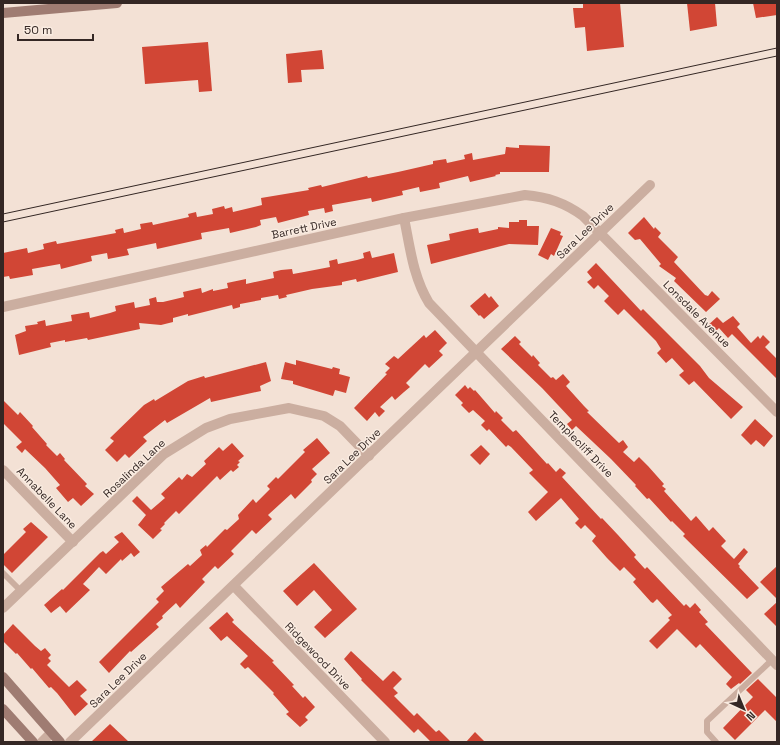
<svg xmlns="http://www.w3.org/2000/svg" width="780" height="745" font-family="'Space Grotesk',sans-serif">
<rect width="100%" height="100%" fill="#f3e1d5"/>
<g fill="#d14635">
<polygon points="596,3 620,3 624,47 587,51 585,27 575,28 573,8 583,8 583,4"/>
<polygon points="687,3 715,3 717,26 690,31"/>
<polygon points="753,3 777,3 777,15 756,18"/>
<polygon points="208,42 212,91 199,92 198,80 145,84 142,47"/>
<polygon points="322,50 324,69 301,70 302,82 288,83 286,54"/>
<polygon points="519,145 550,146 549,172 500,172 500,174 495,175 496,176 470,182 468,176 439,183 440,188 420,192 419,187 402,191 403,195 372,202 371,198 332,205 333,211 325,213 324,208 308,211 309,215 278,223 276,217 260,220 261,225 256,227 230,233 229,228 201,233 202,239 157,249 156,243 127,249 129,255 108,259 107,253 91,256 92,261 61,269 60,264 32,269 33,275 10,279 9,276 3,277 3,253 27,248 28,253 44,249 43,244 56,241 57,244 116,233 115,230 123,228 124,233 141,229 140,224 152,222 153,225 189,217 188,214 196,212 197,217 213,214 212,209 224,206 225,209 232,207 233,212 262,205 261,198 309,190 308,188 321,185 322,187 367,176 368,178 398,172 433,164 433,161 446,159 447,163 465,159 464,155 472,153 473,160 505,154 506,147 519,148"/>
<polygon points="644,217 654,229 655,227 661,233 658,237 678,257 674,262 705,295 708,296 712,291 720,299 706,312 674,281 676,278 659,266 661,264 640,239 635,240 628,233"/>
<polygon points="519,220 527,220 527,226 539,226 538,245 509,244 431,264 427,245 450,240 449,234 467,230 478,228 479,233 498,229 498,227 509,228 509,222 519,222"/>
<polygon points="551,228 561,232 560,235 563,236 554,256 551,254 548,260 538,255"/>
<polygon points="370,251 372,258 394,253 398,272 357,282 356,279 342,282 342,285 312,289 286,295 287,297 279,299 278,295 261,298 261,300 240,304 240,307 233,309 232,305 188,316 188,314 173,318 173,322 161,325 139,323 140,329 88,340 87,338 65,342 65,340 50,343 51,347 19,355 15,335 26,331 25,326 38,324 37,322 45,320 46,326 72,321 71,315 89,312 90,318 110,313 116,311 115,306 134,302 135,308 150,305 149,299 156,297 157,302 163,302 184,297 183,292 201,288 202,293 213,289 213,291 228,288 227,283 246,279 246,284 274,278 273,272 281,270 292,269 293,274 304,272 330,267 329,261 337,259 338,264 357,260 364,258 363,253"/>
<polygon points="596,263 641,311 643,309 700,366 709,378 743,407 731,419 694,381 689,385 679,375 684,371 672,358 666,363 657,353 661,349 656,341 624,309 618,315 604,301 609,296 598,285 594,289 587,282 592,278 587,272"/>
<polygon points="485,293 489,298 491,296 499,306 484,319 480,315 479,316 470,306"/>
<polygon points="733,316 740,324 737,327 751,343 758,336 760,339 763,335 770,342 765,347 777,359 777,379 732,334 728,338 719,328 713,334 706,327 717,317 723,323"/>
<polygon points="435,330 447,343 439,351 443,355 429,368 425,364 406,383 410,387 404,392 395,400 392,396 380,407 385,411 379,417 375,412 367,421 354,408 387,374 385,373 390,368 385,364 394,356 398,359 424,335 426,338"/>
<polygon points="515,336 521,342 519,344 532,357 533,355 540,363 538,365 551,378 553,377 556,380 563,374 570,382 566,386 584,406 589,411 587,412 619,443 623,440 628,447 623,452 634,462 639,457 648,466 664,484 662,486 666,489 664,491 691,521 696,516 709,531 713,527 726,541 721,546 734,559 744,548 748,552 738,564 740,566 739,567 759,588 747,599 683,536 685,534 672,521 671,522 649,498 647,499 635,486 636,485 611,459 576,426 572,430 567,424 572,420 542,388 501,349"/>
<polygon points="296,360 332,369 333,367 340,369 339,374 350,377 346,393 335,390 333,396 293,384 293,381 281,379 285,362 296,365"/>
<polygon points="266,362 271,381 260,386 261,391 211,402 210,398 167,423 165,420 143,437 147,441 129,458 125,454 117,462 105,450 114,441 110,438 144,405 154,399 155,401 188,381 204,376 205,378"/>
<polygon points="465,385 468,389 470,387 474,391 475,390 495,413 496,411 503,418 501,420 513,432 516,430 547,464 548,463 556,472 560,468 566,473 562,477 601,519 602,518 618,535 636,555 634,557 645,569 647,567 684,606 686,604 690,608 695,603 701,610 699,612 708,622 705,624 752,673 740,684 739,683 731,689 726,684 732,677 722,667 700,644 696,648 677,629 657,649 649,641 670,620 668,618 672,615 657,599 653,603 651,602 633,582 636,579 624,567 620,571 607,558 592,541 596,536 585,525 581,529 575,523 579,519 561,498 536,521 528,512 548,492 529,473 533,470 511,447 508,445 506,447 489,429 487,431 481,425 485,421 473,410 469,413 461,405 463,403 455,395"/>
<polygon points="3,400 18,415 20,412 33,426 32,427 47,444 46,445 57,456 60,453 65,459 64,460 87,484 85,486 94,494 81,506 73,498 68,502 56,488 60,485 45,468 25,449 22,453 16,447 22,442 3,423"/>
<polygon points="755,419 773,436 764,447 756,440 751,445 741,435"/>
<polygon points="317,438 330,453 312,469 317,474 311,480 312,482 295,499 291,494 268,515 272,519 256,534 252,530 231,551 234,554 218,569 215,566 202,579 205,582 180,608 176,603 162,616 163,618 156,624 159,627 131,652 130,651 109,673 99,662 159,602 156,599 164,591 161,587 188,564 190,566 202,555 200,550 206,545 207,547 225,529 227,530 239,519 238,515 253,499 256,503 270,489 267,486 276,477 278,479 305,452 303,450"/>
<polygon points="232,443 244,456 238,461 240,462 237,465 239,467 233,472 231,470 220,480 217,476 179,514 176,511 164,523 165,524 160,529 162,530 153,539 138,525 146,515 132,501 137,496 151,510 165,498 161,494 179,477 182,480 187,474 192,477 206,464 204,461 219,447 223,451"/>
<polygon points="481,445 490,454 480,465 470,455"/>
<polygon points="31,522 48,537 12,573 3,564 3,555 26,532 23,529"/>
<polygon points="122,532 140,552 134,557 131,553 122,561 121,559 106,574 99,567 83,584 90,590 66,613 60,606 51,613 44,605 62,589 63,590 100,553 103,551 106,554 119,542 114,537"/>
<polygon points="314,563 357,609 325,638 314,627 332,610 314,590 297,606 283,591"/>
<polygon points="777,566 777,599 760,582"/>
<polygon points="777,602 777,627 764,614"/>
<polygon points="227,612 234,620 232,622 274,661 272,662 294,685 292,686 303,698 305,696 315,707 305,717 308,720 300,727 286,714 289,712 273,694 274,693 248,667 245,669 240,664 248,656 227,636 221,641 209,628"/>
<polygon points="13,624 35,646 41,651 45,648 51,655 48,658 51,661 47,665 69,687 77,680 87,690 80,696 88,704 75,716 57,693 51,687 49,688 32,668 31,669 17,653 16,654 3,641 3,635"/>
<polygon points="351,651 383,681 393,671 395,672 402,679 393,688 398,693 394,696 414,716 417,713 436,732 439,730 451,742 431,742 418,729 414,733 361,680 362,679 344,659"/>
<polygon points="758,679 777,698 777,722 765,710 735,740 723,728 753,697 746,690"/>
<polygon points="110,724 129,742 91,742"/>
<polygon points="475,732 485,742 466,742"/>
</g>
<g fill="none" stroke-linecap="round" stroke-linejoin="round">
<g stroke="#cbaea0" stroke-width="6">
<polyline points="3,573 21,591"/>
<polyline points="716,742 707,732 707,721 772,660"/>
</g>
<g stroke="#cbaea0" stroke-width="10">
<path d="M404 218C410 247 413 277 429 303L777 665"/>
<path d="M3 307 404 218 525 195C548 197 565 203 583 216L777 412"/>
<polyline points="3,470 73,542"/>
<polyline points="234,586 385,742"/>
<polyline points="3,608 164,454 206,428 230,419 289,408 324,416 340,426 369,456"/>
<polyline points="42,742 51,733"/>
<polyline points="70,742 650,185"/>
</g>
<g stroke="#9f7c72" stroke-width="10">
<polyline points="3,13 117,3"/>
<polyline points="3,677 60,742"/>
<polyline points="3,709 33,742"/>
</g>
<g stroke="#342724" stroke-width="1">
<polyline points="3,214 777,48"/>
<polyline points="3,222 777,56"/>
</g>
</g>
<g text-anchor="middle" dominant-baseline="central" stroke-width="3" stroke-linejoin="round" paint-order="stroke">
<g font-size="11" fill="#342724" stroke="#faece1">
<text transform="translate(304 228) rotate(-12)">Barrett Drive</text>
<text transform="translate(585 231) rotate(-44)">Sara Lee Drive</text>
<text transform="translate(697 314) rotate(45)">Lonsdale Avenue</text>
<text transform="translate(581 444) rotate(46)">Templecliff Drive</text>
<text transform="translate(352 456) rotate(-44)">Sara Lee Drive</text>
<text transform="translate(134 468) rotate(-43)">Rosalinda Lane</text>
<text transform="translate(47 498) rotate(46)">Annabelle Lane</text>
<text transform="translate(318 656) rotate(46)">Ridgewood Drive</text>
<text transform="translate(118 680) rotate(-44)">Sara Lee Drive</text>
</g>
</g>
<rect width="780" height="745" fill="none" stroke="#342724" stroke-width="8"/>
<g transform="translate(744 709) rotate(136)" stroke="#faece1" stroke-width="3" paint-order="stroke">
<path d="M0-3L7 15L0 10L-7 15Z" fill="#342724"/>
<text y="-6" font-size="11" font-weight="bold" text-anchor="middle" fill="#342724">N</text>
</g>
<path d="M18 34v6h75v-6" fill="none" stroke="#342724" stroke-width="2"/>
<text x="24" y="34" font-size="12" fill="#342724" stroke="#faece1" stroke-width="3" paint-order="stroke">50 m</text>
</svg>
